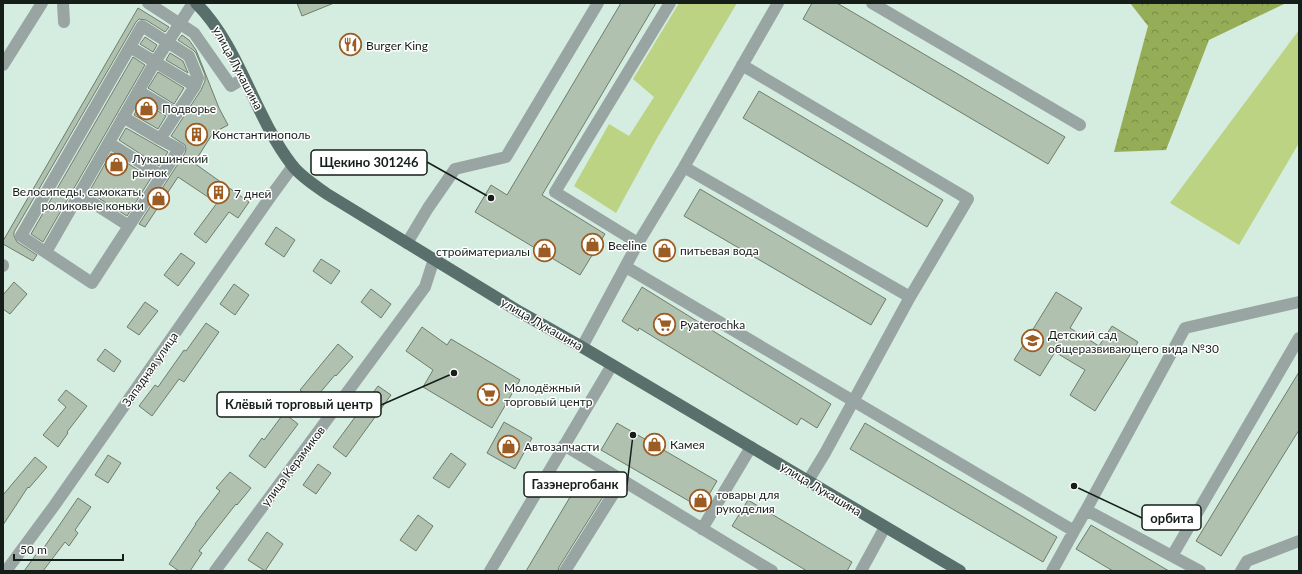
<svg xmlns="http://www.w3.org/2000/svg" width="1302" height="574" font-family="Lato,sans-serif">
	<style>
		.forest { fill: url(#forest-crowns) }
		.green { fill: #bbd382 }
		.building { fill: #b1c1af; stroke: #6e7d6c }
		.lines { fill: none; stroke-linecap: round; stroke-linejoin: round }
		.minor { stroke: #99a5a3; stroke-width: 12 }
		.major { stroke: #596f6c; stroke-width: 12 }
		.labels { text-anchor: middle; dominant-baseline: central; stroke-width: 3; stroke-linejoin: round; paint-order: stroke }
		.poi-label { font-size: 12px; fill: #151e19; stroke: #fff; text-anchor: start }
		.street-label { font-size: 12px; fill: #151e19; stroke: #fff }
		.leader { fill: none; stroke: #151e19; stroke-width: 1.5 }
		.callout-dot { fill: #151e19; stroke: #fff; stroke-width: 1.5 }
		.callout { fill: #fff; stroke: #151e19; stroke-width: 1.5 }
		.callout-label { font-size: 13px; text-anchor: middle; font-weight: bold; fill: #151e19 }
	</style>
	<defs>
		<pattern id="forest-crowns" width="20" height="18" patternUnits="userSpaceOnUse"><rect width="20" height="18" fill="#96ad57"/><path d="M2 6a3 3 0 1 1 6 0M12 15a3 3 0 1 1 6 0" fill="none" stroke="#798c47"/></pattern>
	</defs>
	<rect width="100%" height="100%" fill="#d5ede1"/>
	<!-- forest -->
	<path class="forest" d="M1130,3h156l-77,37 -43,110 -52,2 34,-126z"/>
	<!-- green -->
	<path class="green" d="M679,3h58l-81,137 -40,73 -42,-27 35,-62 20,12 25,-39 -21,-18z
		M1299,30v113l-60,102 -69,-42z"/>
	<!-- building -->
	<path class="building" d="M297,3h37l-32,13z
		M621,3h35l-114,192 63,39 -25,41 -105,-63 16,-27 16,10z
		M812,3h25l228,134 -17,27 -245,-145z
		M138,8l31,19 -4,5 -19,-12 -7,-1 -3,3 -122,210v4l3,6 20,13 -4,6 -30,-17v-3z
		M182,35l7,5 7,10 23,58 9,17 -15,8 -19,30 55,39 -11,16 -9,-6 -23,31 -12,-9 23,-31 -39,-26 -33,50 -6,-3 46,-71 1,-4 -1,-4 -14,-9 30,-46 4,-9v-6l-9,-22 -3,-3 -15,-10z
		M145,37l12,8 -4,7 -13,-8z
		M170,53l13,8 5,12 -22,-13z
		M133,57l12,8 -102,177 -12,-8z
		M158,72l26,16 -10,16 -26,-16z
		M759,91l184,109 -16,27 -184,-109z
		M141,101l25,15 -8,13 -24,-14z
		M126,128l42,24 -9,14 -40,-26z
		M111,153l40,25 -24,38 -38,-24z
		M700,189l186,110 -15,26 -187,-109z
		M276,227l19,13 -11,17 -19,-13z
		M181,253l14,10 -17,23 -14,-11z
		M321,259l19,12 -9,13 -18,-13z
		M14,282l13,12 -17,20 -7,-5v-14z
		M234,284l15,11 -14,20 -15,-11z
		M642,287l189,117 -14,24 -16,-10 -4,7 -158,-97 -1,3 -16,-10z
		M371,289l20,15 -10,14 -20,-16z
		M1056,292l26,16 -12,20 29,18 13,-20 26,16 -43,69 -25,-16 15,-25 -30,-18 -15,24 -26,-16z
		M145,302l13,9 -19,24 -12,-8z
		M206,323l13,9 -35,50 -5,-3 -27,37 -13,-10 16,-21 3,2 26,-37 2,1z
		M422,327l25,18 4,-6 69,41 -28,48 -69,-41 10,-17 -27,-19z
		M338,344l15,13 -17,19 -1,-1 -22,26 -13,-11z
		M105,349l16,12 -7,11 -17,-12z
		M1299,372v58l-78,126 -25,-15z
		M378,386l13,9 -45,62 -13,-10z
		M66,390l21,16 -20,26 1,1 -10,14 -15,-12 23,-28 -8,-7z
		M284,413l14,11 -33,44 -16,-12 13,-18 2,2z
		M504,422l28,16 -17,31 -28,-16z
		M617,423l100,58 -16,27 -100,-58z
		M865,423l192,114 -14,25 -193,-113z
		M451,453l15,11 -17,24 -16,-10z
		M108,455l13,8 -13,20 -13,-8z
		M35,457l12,10 -18,21 -1,-1 -25,38v-30z
		M318,464l13,9 -15,21 -13,-9z
		M230,472l21,16 -14,17 -1,-1 -37,47 3,2 -12,18h-11l-10,-7 27,-40h-1l25,-33 -4,-3z
		M585,472l24,15 -50,80 -1,4h-32z
		M78,498l13,9 -16,23 3,3 -9,13 -4,-4 -22,29h-19l17,-23 2,1z
		M748,500l104,62 -5,9h-40l-75,-45z
		M418,515l15,11 -17,25 -16,-11z
		M1091,525l78,46h-56l-37,-22z
		M267,532l16,12 -18,27 -17,-11z"/>
	<g class="lines">
		<!-- minor -->
		<path class="minor" d="M63,3l1,19
			M148,3l46,30 37,53 13,-8
			M193,3l-38,59 40,24 -35,53 19,10 -87,134 -71,-47 121,-210 47,30 9,22 -3,8
			M872,3l208,122
			M3,65l39,-62
			M742,65l226,134 -58,98 -85,156 -17,28
			M138,91l39,23
			M123,117l37,22
			M109,143l53,33
			M684,167l226,130
			M79,194l50,32
			M407,243l21,-35 27,-39 51,-12 92,-154
			M638,243l-83,-51 115,-189
			M46,252l109,-190 -25,-15
			M3,265v1
			M626,267l448,264 -22,40
			M582,347l56,-104 46,-76 94,-164
			M564,445l58,35
			M1086,510l99,-182 114,-26
			M702,529l49,-82
			M1074,531l12,-21 114,61
			M1172,556l127,-218
			M6,571l48,-65 217,-310 22,-30
			M215,571l210,-284 9,-28
			M490,571l122,-206
			M565,571l57,-91 150,91
			M861,571l24,-44
			M1241,571l6,-10 52,-20"/>
		<!-- major -->
		<path class="major" d="M196,3c44,44 58,113 96,162 9,12 24,21 35,29l193,118 62,35 378,224"/>
	</g>
	<!-- icons -->
	<defs>
		<symbol id="restaurant-ring" viewBox="-11 -11 22 22"><circle r="9.5" fill="#fff" stroke="#9c5d24" stroke-width="1.5"/><path d="M-5-6h1v4h1v-4h1v4h1v-4h1v5L-1.5 .5V6h-2V.5L-5-1ZM5-6V6H3V1.5H1.5Q1.5-4 5-6Z" fill="#9c5d24"/></symbol>
		<symbol id="shop-ring" viewBox="-11 -11 22 22"><circle r="9.5" fill="#fff" stroke="#9c5d24" stroke-width="1.5"/><path d="M-5-2.5h2.3a2.7 3.5 0 0 1 5.4 0H5L5.5 6h-11ZM-1.5-2.5h3a1.5 2.3 0 0 0-3 0Z" fill="#9c5d24"/></symbol>
		<symbol id="building-ring" viewBox="-11 -11 22 22"><circle r="9.5" fill="#fff" stroke="#9c5d24" stroke-width="1.5"/><path d="M-4-6H4V6H1V3H-1V6H-4ZM-2.5-4.3h1.7v1.8h-1.7ZM.8-4.3h1.7v1.8H.8ZM-2.5-1h1.7V.8h-1.7ZM.8-1h1.7V.8H.8Z" fill="#9c5d24"/></symbol>
		<symbol id="supermarket-ring" viewBox="-11 -11 22 22"><circle r="9.5" fill="#fff" stroke="#9c5d24" stroke-width="1.5"/><path d="M-6-5.5h2.5l.6 2H6L4.5 2H-2.5L-4.4-4H-6ZM-1.5 3.2a1.3 1.3 0 1 0 .1 0ZM3 3.2a1.3 1.3 0 1 0 .1 0Z" fill="#9c5d24"/></symbol>
		<symbol id="school-ring" viewBox="-11 -11 22 22"><circle r="9.5" fill="#fff" stroke="#9c5d24" stroke-width="1.5"/><path d="M0-5L7-2L0 1L-7-2ZM-4 1L0 2.5L4 1V4Q0 6-4 4Z" fill="#9c5d24"/></symbol>
	</defs>
	<g fill-rule="evenodd">
		<use href="#restaurant-ring" x="338" y="32" width="25" height="25"/>
		<use href="#shop-ring" x="134" y="96" width="25" height="25"/>
		<use href="#building-ring" x="184" y="122" width="25" height="25"/>
		<use href="#shop-ring" x="104" y="152" width="25" height="25"/>
		<use href="#building-ring" x="206" y="180" width="25" height="25"/>
		<use href="#shop-ring" x="146" y="186" width="25" height="25"/>
		<use href="#shop-ring" x="580" y="232" width="25" height="25"/>
		<use href="#shop-ring" x="652" y="238" width="25" height="25"/>
		<use href="#shop-ring" x="532" y="238" width="25" height="25"/>
		<use href="#supermarket-ring" x="652" y="312" width="25" height="25"/>
		<use href="#school-ring" x="1020" y="328" width="25" height="25"/>
		<use href="#supermarket-ring" x="476" y="382" width="25" height="25"/>
		<use href="#shop-ring" x="642" y="432" width="25" height="25"/>
		<use href="#shop-ring" x="496" y="434" width="25" height="25"/>
		<use href="#shop-ring" x="688" y="488" width="25" height="25"/>
	</g>
	<g class="labels">
		<!-- poi labels -->
		<g class="poi-label">
			<text x="366" y="45">Burger King</text>
			<text x="162" y="108">Подворье</text>
			<text x="212" y="134">Константинополь</text>
			<text x="132" y="158">Лукашинский<tspan x="132" dy="14">рынок</tspan></text>
			<text x="144" y="191" text-anchor="end">Велосипеды, самокаты,<tspan x="144" dy="14">роликовые коньки</tspan></text>
			<text x="234" y="193">7 дней</text>
			<text x="608" y="245">Beeline</text>
			<text x="680" y="250">питьевая вода</text>
			<text x="530" y="251" text-anchor="end">стройматериалы</text>
			<text x="680" y="324">Pyaterochka</text>
			<text x="1048" y="334">Детский сад<tspan x="1048" dy="14">общеразвивающего вида №30</tspan></text>
			<text x="504" y="387">Молодёжный<tspan x="504" dy="14">торговый центр</tspan></text>
			<text x="670" y="444">Камея</text>
			<text x="524" y="446">Автозапчасти</text>
			<text x="716" y="494">товары для<tspan x="716" dy="14">рукоделия</tspan></text>
		</g>
		<!-- street labels -->
		<g class="street-label">
			<text transform="translate(238 68) rotate(62)">улица Лукашина</text>
			<text transform="translate(542 324) rotate(30)">улица Лукашина</text>
			<text transform="translate(150 369) rotate(-55)">Западная улица</text>
			<text transform="translate(293 466) rotate(-53)">улица Керамиков</text>
			<text transform="translate(821 489) rotate(31)">улица Лукашина</text>
		</g>
	</g>
	<!-- callouts -->
	<path class="leader" d="M491 198L427 162M454 373L381 405M633 435L627 485M1074 486L1142 518"/>
	<g class="callout-dot">
		<circle cx="491" cy="198" r="4"/>
		<circle cx="454" cy="373" r="4"/>
		<circle cx="633" cy="435" r="4"/>
		<circle cx="1074" cy="486" r="4"/>
	</g>
	<g class="callout">
		<rect x="311" y="150" width="116" height="25" rx="4"/>
		<rect x="217" y="392" width="164" height="25" rx="4"/>
		<rect x="524" y="472" width="103" height="25" rx="4"/>
		<rect x="1142" y="505" width="59" height="25" rx="4"/>
	</g>
	<g class="callout-label">
		<text x="369" y="167">Щекино 301246</text>
		<text x="299" y="409">Клёвый торговый центр</text>
		<text x="575" y="489">Газэнергобанк</text>
		<text x="1172" y="523">орбита</text>
	</g>
	<!-- border -->
	<rect width="1302" height="574" fill="none" stroke="#151e19" stroke-width="8"/>
	<!-- scale -->
	<path d="M14 554v6h109v-6" fill="none" stroke="#151e19" stroke-width="2"/>
	<text x="20" y="554" font-size="12" fill="#151e19" stroke="#ffffff" stroke-width="3" paint-order="stroke">50 m</text>
</svg>
